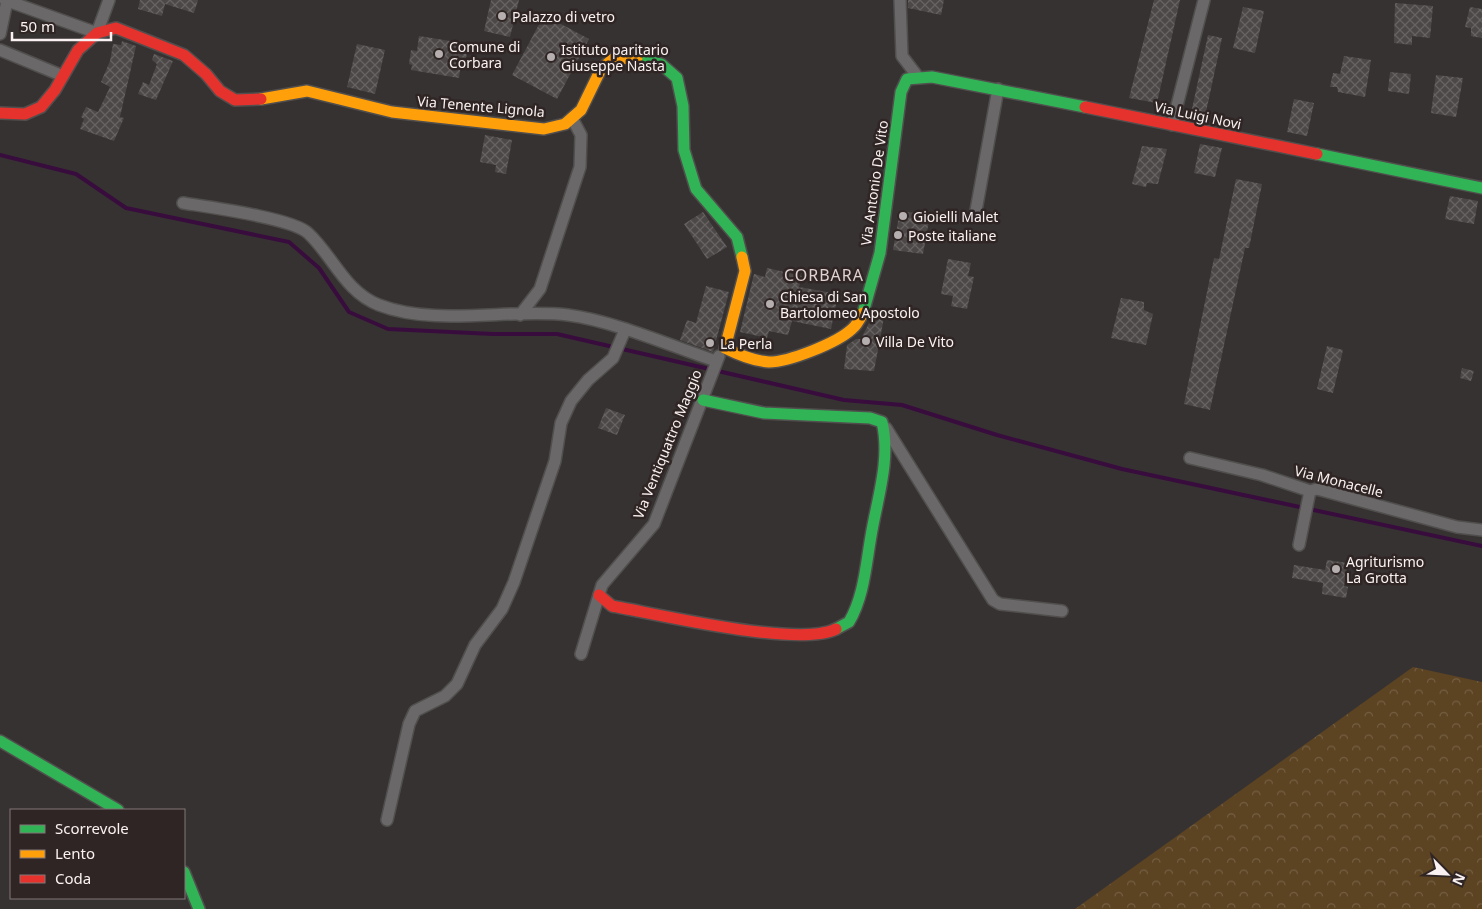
<svg xmlns="http://www.w3.org/2000/svg" width="1482" height="909" font-family="'Noto Sans',sans-serif">
	<style>
		.forest { fill: url(#forest-crowns) }
		.lines { fill: none; stroke-linecap: round; stroke-linejoin: round }
		.stream { stroke: #380d3d; stroke-width: 4 }
		.building { fill: url(#building-cross-hatch) }
		.street-casing { stroke: #514e4e; stroke-width: 14 }
		.fast-casing { stroke: #514e4e; stroke-width: 14 }
		.slow-casing { stroke: #514e4e; stroke-width: 14 }
		.jam-casing { stroke: #514e4e; stroke-width: 14 }
		.street { stroke: #6a6868; stroke-width: 11 }
		.fast { stroke: #30b455; stroke-width: 11 }
		.slow { stroke: #ff9f0a; stroke-width: 11 }
		.jam { stroke: #e5322d; stroke-width: 11 }
		.poi-dot { fill: #b6afaf; stroke: #302525; stroke-width: 2 }
		.labels { text-anchor: middle; dominant-baseline: central; stroke-width: 5; stroke-linejoin: round; paint-order: stroke }
		.poi-label { font-size: 14px; fill: #faf2f2; stroke: #302525; text-anchor: start }
		.street-label { font-size: 14px; fill: #faf2f2; stroke: #302525 }
		.quarter-label { font-size: 16px; letter-spacing: 1px; fill: #e1d2d2; stroke: #302525 }
	</style>
	<defs>
		<pattern id="forest-crowns" width="20" height="18" patternUnits="userSpaceOnUse" patternTransform="scale(1.25)"><rect width="20" height="18" fill="#5c4322"/><path d="M2 6a3 3 0 1 1 6 0M12 15a3 3 0 1 1 6 0" fill="none" stroke="#745f43"/></pattern>
		<pattern id="building-cross-hatch" width="8" height="8" patternUnits="userSpaceOnUse" patternTransform="scale(1.25)"><rect width="8" height="8" fill="#4c4847"/><path d="M0 0l8 8M0 8l8-8" fill="none" stroke="#676362"/></pattern>
	</defs>
	<rect width="100%" height="100%" fill="#373232"/>
	<!-- forest -->
	<path class="forest" d="M1413,667l69,15v227h-407z"/>
	<g class="lines">
		<!-- stream -->
		<path class="stream" d="M0,155l76,19 50,34 163,34 30,26 30,44 39,17 105,5h64l287,66 58,5 95,30 125,34 360,77"/>
	</g>
	<!-- building -->
	<path class="building" d="M140,0h58l-4,13 -29,-9 -3,12 -24,-7z
		M491,0h28l-9,37 -26,-6z
		M908,0h36l-3,15 -33,-7z
		M1154,0h26l-23,103 -28,-5z
		M1395,3l38,3 -3,32 -18,-2v9l-18,-2z
		M1243,7l21,4 -9,42 -22,-5z
		M1470,7l12,2v29l-11,-2v-8l-6,-1z
		M544,15l45,24 -32,60 -45,-24z
		M1208,35l14,3 -18,83 -14,-3z
		M419,36l50,8 -3,14h-4l-3,20 -48,-8 1,-5 -3,-1 2,-14 6,1z
		M122,41l14,5 -16,71 4,1 -10,23 -34,-12 4,-10 -3,-2 5,-10 12,5 12,-25 -9,-5 9,-21 3,-17 8,1z
		M357,44l28,6 -10,44 -28,-7z
		M154,54l19,7 -17,39 -18,-6 5,-12 6,3 8,-21 -5,-4z
		M1344,56l27,4 -6,37 -27,-5 -1,-5h-7l3,-14 7,1z
		M1390,72l21,2 -2,20 -21,-3z
		M1436,75l27,3 -7,39 -25,-4z
		M1294,99l20,4 -7,33 -20,-4z
		M485,135l27,5 -6,34 -11,-2 1,-7 -16,-3z
		M1200,144l22,4 -7,29 -21,-4z
		M1142,146l25,3 -9,35 -11,-1 -1,4 -14,-3z
		M1236,179l26,5 -13,64h-4l-35,162 -26,-6 30,-146 5,1z
		M1450,196l28,5 -4,23 -29,-5z
		M900,211l30,4 -7,39 -30,-4z
		M703,212l24,35 -20,12 -23,-35z
		M948,259l23,4 -3,13 6,1 -7,32 -16,-3 2,-10 -12,-2z
		M767,268l35,8 -3,11 39,7 -7,35 -39,-8 -4,14 -19,-4 -2,7 -27,-6 14,-58 11,3z
		M706,286l23,6 -16,60 -33,-12 7,-20 9,3z
		M1121,298l23,4v8l9,4 -7,31 -35,-7z
		M875,311l10,1 -11,59 -30,-2 3,-24 9,-6h5z
		M1327,346l16,4 -10,43 -16,-4z
		M1462,368l12,3 -3,10 -11,-3z
		M606,408l19,7 -8,20 -19,-7z
		M1327,560l21,3 -4,23 4,1 -2,11 -24,-4 1,-11 -31,-5 2,-13 31,5z"/>
	<g class="lines">
		<defs>
			<path id="street" d="M5,0l92,33 12,-33
				M900,0l2,56 16,21
				M0,34l7,-33
				M0,50l63,26
				M1172,125l32,-125
				M183,203c25,4 109,15 125,30 25,23 37,59 71,72 57,22 130,3 189,10 46,6 103,31 148,46
				M975,216l23,-127
				M520,315l20,-26 40,-122 1,-32 -9,-17
				M886,428l107,172 7,4 62,7
				M1190,458l72,17 48,16 7,-2 140,38 25,3
				M1299,545l11,-54
				M581,654l21,-69 52,-61 65,-168
				M387,820l22,-96 6,-13 30,-15 12,-12 18,-39 27,-36 12,-27 41,-121 6,-38 10,-22 17,-21 25,-22 12,-28"/>
			<path id="fast" d="M637,58l24,6 16,14 6,28 1,44 12,39 41,48 5,20
				M1317,154l165,34
				M863,313l17,-60 21,-161 6,-13 25,-2 153,30
				M703,400l61,13 106,5 12,4c9,38 -5,77 -11,114 -5,28 -7,61 -22,86l-13,7
				M0,741l118,69
				M184,872l15,37"/>
			<path id="slow" d="M261,99l46,-8 85,21 152,17 21,-5 16,-14 20,-41 12,-10 24,-1
				M742,257l3,14 -20,77c14,7 28,13 44,14 20,0 68,-19 83,-33 5,-4 8,-10 11,-16"/>
			<path id="jam" d="M1085,107l232,47
				M0,113l25,1 16,-7 14,-17 23,-40 19,-17 19,-5 68,27 22,19 14,17 15,9 26,-1
				M599,595l13,11c45,8 187,42 224,23"/>
		</defs>
		<!-- street casing -->
		<use href="#street" class="street-casing"/>
		<!-- fast casing -->
		<use href="#fast" class="fast-casing"/>
		<!-- slow casing -->
		<use href="#slow" class="slow-casing"/>
		<!-- jam casing -->
		<use href="#jam" class="jam-casing"/>
		<!-- street -->
		<use href="#street" class="street"/>
		<!-- fast -->
		<use href="#fast" class="fast"/>
		<!-- slow -->
		<use href="#slow" class="slow"/>
		<!-- jam -->
		<use href="#jam" class="jam"/>
	</g>
	<!-- markers -->
	<g class="poi-dot">
		<circle cx="502" cy="16" r="5"/>
		<circle cx="439" cy="54" r="5"/>
		<circle cx="551" cy="57" r="5"/>
		<circle cx="903" cy="216" r="5"/>
		<circle cx="898" cy="235" r="5"/>
		<circle cx="770" cy="304" r="5"/>
		<circle cx="866" cy="341" r="5"/>
		<circle cx="710" cy="343" r="5"/>
		<circle cx="1336" cy="569" r="5"/>
	</g>
	<g class="labels">
		<!-- poi labels -->
		<g class="poi-label">
			<text x="512" y="16">Palazzo di vetro</text>
			<text x="449" y="46">Comune di<tspan x="449" dy="16">Corbara</tspan></text>
			<text x="561" y="49">Istituto paritario<tspan x="561" dy="16">Giuseppe Nasta</tspan></text>
			<text x="913" y="216">Gioielli Malet</text>
			<text x="908" y="235">Poste italiane</text>
			<text x="780" y="296">Chiesa di San<tspan x="780" dy="16">Bartolomeo Apostolo</tspan></text>
			<text x="876" y="341">Villa De Vito</text>
			<text x="720" y="343">La Perla</text>
			<text x="1346" y="561">Agriturismo<tspan x="1346" dy="16">La Grotta</tspan></text>
		</g>
		<!-- street labels -->
		<g class="street-label">
			<text transform="translate(481 106) rotate(5)">Via Tenente Lignola</text>
			<text transform="translate(1198 115) rotate(12)">Via Luigi Novi</text>
			<text transform="translate(874 183) rotate(-82)">Via Antonio De Vito</text>
			<text transform="translate(667 444) rotate(-68)">Via Ventiquattro Maggio</text>
			<text transform="translate(1339 481) rotate(14)">Via Monacelle</text>
		</g>
		<!-- quarter labels -->
		<g class="quarter-label">
			<text x="824" y="275">CORBARA</text>
		</g>
	</g>
	<!-- legend -->
	<rect x="10" y="809" width="175" height="90" fill="#302525" stroke="#817777"/>
	<rect x="20" y="825" width="25" height="8" fill="#30b455" stroke="#817777"/>
	<text x="55" y="834" font-size="15" fill="#faf2f2">Scorrevole</text>
	<rect x="20" y="850" width="25" height="8" fill="#ff9f0a" stroke="#817777"/>
	<text x="55" y="859" font-size="15" fill="#faf2f2">Lento</text>
	<rect x="20" y="875" width="25" height="8" fill="#e5322d" stroke="#817777"/>
	<text x="55" y="884" font-size="15" fill="#faf2f2">Coda</text>
	<!-- north arrow -->
	<g transform="translate(1447 874) rotate(114)" stroke="#302525" stroke-width="4" paint-order="stroke">
	<path d="M0-4L9 19L0 12L-9 19Z" fill="#faf2f2"/>
	<text y="-8" font-size="14" font-weight="bold" text-anchor="middle" fill="#faf2f2">N</text>
	</g>
	<!-- scale -->
	<path d="M12 32v8h99v-8" fill="none" stroke="#faf2f2" stroke-width="2.5"/>
	<text x="20" y="32" font-size="15" fill="#faf2f2" stroke="#302525" stroke-width="4" paint-order="stroke">50 m</text>
</svg>
